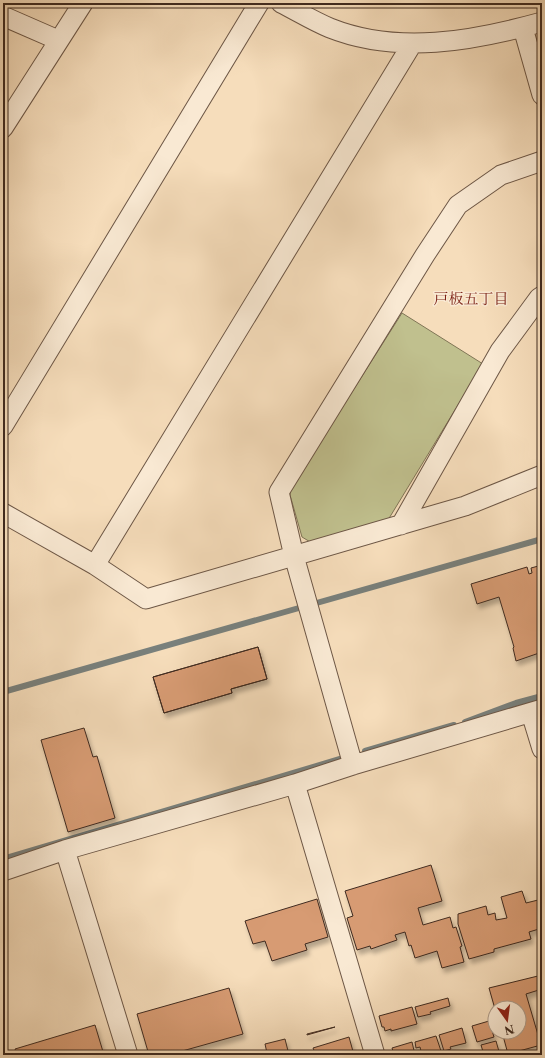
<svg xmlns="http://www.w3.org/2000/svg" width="545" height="1058" font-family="'Libre Caslon Text','Noto Serif JP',serif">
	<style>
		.green { fill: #c0c08e; stroke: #807556 }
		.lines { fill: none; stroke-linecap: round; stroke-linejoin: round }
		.stream { stroke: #79807c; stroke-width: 6 }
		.building { fill: #d79b73; stroke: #3f2a1f; filter: url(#shadow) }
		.minor-casing { stroke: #6d5746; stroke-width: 21 }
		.minor { stroke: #f9e9d3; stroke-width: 19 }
		.labels { text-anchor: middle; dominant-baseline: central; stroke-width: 3; stroke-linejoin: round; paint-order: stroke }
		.neighbourhood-label { font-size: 15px; fill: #7a1f14; stroke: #f9e9d3 }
	</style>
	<defs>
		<filter id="shadow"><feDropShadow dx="2.5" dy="4.5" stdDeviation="2" flood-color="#0004"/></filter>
	</defs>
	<rect width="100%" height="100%" fill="#f6ddbb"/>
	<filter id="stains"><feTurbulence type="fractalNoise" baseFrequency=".005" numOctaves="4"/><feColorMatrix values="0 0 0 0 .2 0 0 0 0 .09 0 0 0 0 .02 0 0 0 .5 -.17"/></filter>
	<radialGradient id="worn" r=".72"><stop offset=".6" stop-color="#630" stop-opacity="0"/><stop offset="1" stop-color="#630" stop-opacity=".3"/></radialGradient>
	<!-- green -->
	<path class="green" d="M402,313l81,51 -95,156 -76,23 -10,-6 -12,-42 1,-7z"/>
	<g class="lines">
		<!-- stream -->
		<path class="stream" d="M3,692l539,-153
			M465,722l51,-19 26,-7
			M365,751l89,-26
			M3,859l337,-100"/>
	</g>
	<!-- building -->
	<path class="building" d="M542,565v87l-26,9 -3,-13 1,-1 -15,-50 -22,7 -6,-20 56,-17 2,7 3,-1 -1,-5z
		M258,647l9,32 -36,10 1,4 -68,20 -11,-36z
		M258,647l9,32 -36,10 1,4 -68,20 -11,-36z
		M84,728l9,29 4,-1 18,62 -47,14 -27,-92z
		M431,865l11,36 -24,7 5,17 27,-8 3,11 3,-1 6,19 -2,1 4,15 -22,6 -5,-17 -22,7 -4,-13 -2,1 -4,-14 -10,3 2,5 -26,9 -1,-3 -13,4 -10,-32 6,-2 -8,-25z
		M522,891l4,12 16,-4v37h-1l-2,-7 -10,3 2,7 -37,10v3l-25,7 -11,-35v-10l28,-8 2,9 7,-2 1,7 11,-2 -6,-21z
		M317,899l11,38 -23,7 2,6 -35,11 -7,-20 -12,3 -8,-23z
		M542,975v14l-16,5 15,51 -33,9 -6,-22h17v-24h-24v1l-6,-21z
		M229,988l14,46 -75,21h-19l-12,-41z
		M448,998l2,8 -20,6 1,2 -13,3 -3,-10z
		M412,1007l5,17 -26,7v-2l-6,2 -1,-4h-2l-3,-11z
		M489,1021l5,16 -17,5 -5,-16z
		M95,1025l9,30h-87l-2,-6z
		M335,1027l-28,8v-1z
		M462,1028l4,15 -16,4 1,2 -7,2 -5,-16z
		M436,1036l6,18 -20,1 -2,-8 -4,1 -1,-6z
		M349,1037l5,18h-38l-3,-7z
		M285,1039l4,16h-28l6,-2 -2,-9z
		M496,1041l4,14h-16l-3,-10z
		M412,1042l3,13h-26v-3l4,-1 -1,-3z"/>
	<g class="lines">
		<defs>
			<path id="minor" d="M281,3c16,8 32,18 49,25 68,27 143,13 212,-6
				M3,16l55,24
				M523,28l19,67
				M3,128l80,-125
				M3,426l256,-423
				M3,513l92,52 51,34 319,-93 77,-31
				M401,525l99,-174 39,-53 3,-2
				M95,565l317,-521
				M531,713l11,36
				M353,765l-59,-209 -15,-64 146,-237 33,-50 43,-30 41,-14
				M295,784l80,271
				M65,850l63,205
				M3,871l62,-21 230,-66 58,-19 189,-56"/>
		</defs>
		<!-- minor casing -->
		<use href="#minor" class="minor-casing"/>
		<!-- minor -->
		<use href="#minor" class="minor"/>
	</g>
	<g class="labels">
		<!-- neighbourhood labels -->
		<g class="neighbourhood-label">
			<text x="471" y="298">戸板五丁目</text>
		</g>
	</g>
	<!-- margin -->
	<rect width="545" height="1058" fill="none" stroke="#f6ddbb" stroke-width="16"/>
	<rect x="4" y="4" width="537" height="1050" fill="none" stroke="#3f2a1f" stroke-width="2"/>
	<rect x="8" y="8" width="529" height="1042" fill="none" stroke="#3f2a1f"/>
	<!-- north arrow -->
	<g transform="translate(507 1020) rotate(166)"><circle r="19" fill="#f9e9d3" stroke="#af9d8b"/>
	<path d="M0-3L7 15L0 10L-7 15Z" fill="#8f2418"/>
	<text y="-6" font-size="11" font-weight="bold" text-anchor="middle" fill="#3f2a1f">N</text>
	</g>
	<rect width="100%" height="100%" filter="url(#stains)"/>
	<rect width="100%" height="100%" fill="url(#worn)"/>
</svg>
